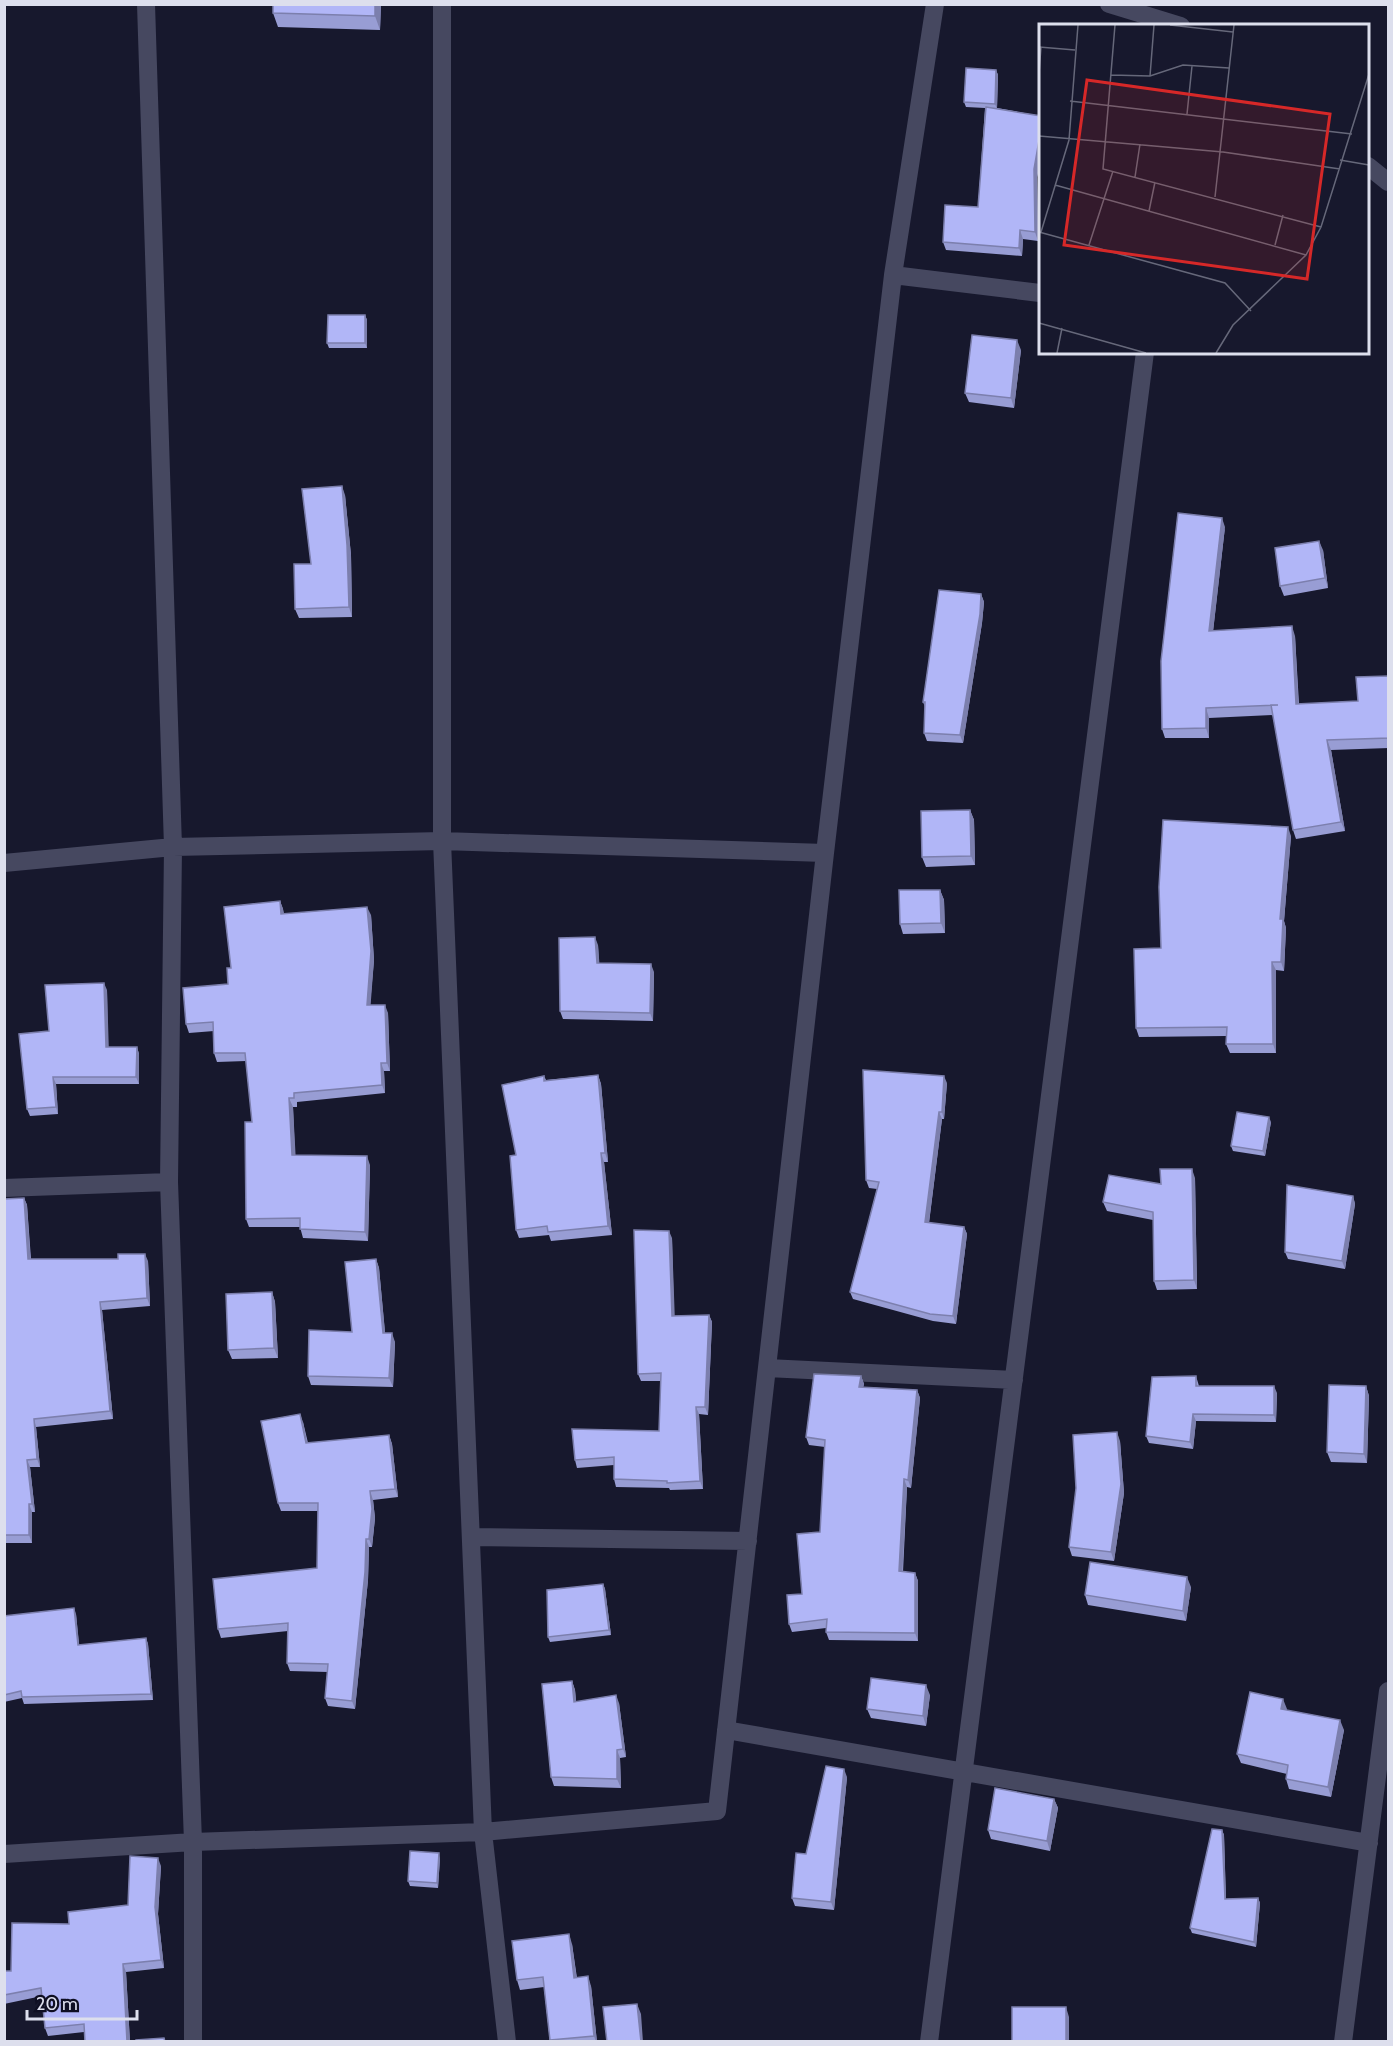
<svg xmlns="http://www.w3.org/2000/svg" width="1393" height="2046" font-family="Cabin,sans-serif">
	<style>
		.lines { fill: none; stroke-linecap: round; stroke-linejoin: round }
		.street { stroke: #464860; stroke-width: 18 }
		.wall { fill: #989dd4 }
		.shaded-wall { fill: #7c7fad }
		.building { fill: #b1b6f7; stroke: #7c7fad; stroke-width: 1.5 }
		.inset-road { fill: none; stroke: #66687a; stroke-width: 1.5 }
		.view { fill: #d62828; fill-opacity: 0.15; stroke: #d62828; stroke-width: 3 }
		.inset-edge { fill: none; stroke: #dddfed; stroke-width: 3 }
	</style>
	<rect width="100%" height="100%" fill="#17182d"/>
	<g class="lines">
		<!-- street -->
		<path class="street" d="M146,4l27,843 -4,335 24,660v200
			M442,4v837l41,991 24,210
			M1109,4l72,22
			M1368,166l20,16
			M893,275l147,18
			M4,863l169,-16 269,-6 383,12
			M4,1188l165,-6
			M767,1368l247,12
			M471,1537l277,4
			M726,1730l643,113
			M4,1854l189,-12 290,-10 234,-21 108,-958 68,-578 42,-271
			M929,2042l216,-1690
			M1343,2042l45,-351"/>
	</g>
	<!-- wall -->
	<path class="wall" d="M381,4l-1,26 -102,-3 -5,-14z
		M996,70l2,5 -1,33 44,8v41l-4,20 1,64 -15,-2 -1,17 -76,-6 -3,-8 35,-35 7,-99 -19,-1 -2,-5z
		M365,315l2,5v28h-38l-2,-5z
		M1021,350l-7,58 -45,-6 -4,-9z
		M345,495l6,60 1,62 -53,1 -4,-9 16,-45z
		M1225,527l-12,104 82,5 4,68 59,-3 31,-25v72l-58,2 14,81 -49,8 -3,-9 -20,-115 -64,3v20h-44l-3,-9z
		M1323,550l5,38 -44,8 -4,-10z
		M981,594l3,8 -2,21 -19,120 -36,-2 -3,-8 1,-26 -2,-5z
		M970,810l4,10 1,45 -49,2 -4,-10z
		M1291,836l-7,85 2,7 -2,43 -8,-1v83h-46l-4,-9v-8l-87,1 -3,-9 25,-80z
		M940,890l4,10 1,33 -42,1 -3,-10z
		M280,901l3,8 1,5 87,1 3,45 -4,45 18,8 2,58h-6l1,22 -88,9v5h-4l2,48 75,10 -2,76 -65,-3 -3,-11h-51l-3,-8 6,-97 -6,-61 -29,1 -3,-9v-22l-25,2 -3,-9 42,-40 3,-16z
		M598,945l1,18 55,9 -1,49 -90,-2 -3,-8z
		M107,990l1,57h29l2,7v30h-83l2,30 -28,2 -3,-7z
		M598,1075l3,9 7,78h-4l8,73 -61,6 -2,-6 -30,3 -3,-8v-75l28,-79 2,4z
		M947,1083l-3,36h-2l-13,104 35,4 3,7 -11,90 -23,-3 -80,-22 -3,-7 27,-103 -8,-1 -3,-8z
		M1271,1122l-6,34 -32,-5 -2,-5z
		M1195,1178l2,111 -40,1 -3,-9 -1,-61 -46,-9 -4,-9 58,-18z
		M1353,1196l2,8 -10,65 -57,-10 -3,-7z
		M24,1198l3,7 4,54 117,2 2,45 -48,4 11,109 -77,8 4,40h-10l5,45h-3v31h-28v-344z
		M672,1238l2,78 35,-1 3,7 -4,93 -9,-1 4,75 -33,1 -1,-2 -53,-1 -2,-8v-14l-37,3 -2,-8 84,-29 2,-50h-20l-3,-7z
		M376,1259l3,9 6,65 10,9 -2,45 -82,-2 -3,-9 44,-44z
		M272,1292l3,10 3,56 -46,1 -4,-9z
		M861,1376l3,8 -1,3 54,3 3,8 -9,90 -4,-1 -4,85 12,1 3,8v60l-89,-1 -3,-8v-4l-34,4 -3,-8 13,-30 18,-62 5,-85 -16,-2 -3,-8z
		M1196,1376l3,10 78,7 -1,29 -80,-1 -3,28 -44,-6 -3,-7z
		M1366,1386l3,10 -2,67 -36,-1 -4,-10z
		M303,1422l5,21 81,-8 3,9 6,53 -25,3 2,18 -3,29h-3l-1,33 -13,129 -27,-3 -3,-8 3,-26 -38,-1 -3,-8 1,-32 -67,7 -3,-9 99,-61 1,-57h-37l-3,-8z
		M1120,1441l4,52 -10,68 -42,-5 -3,-9z
		M603,1584l2,5 6,46 -61,7 -2,-5z
		M1191,1587l-5,34 -98,-16 -3,-10z
		M76,1614l3,31 67,-7 2,6 5,56 -129,4 -2,-6 -18,4v-86z
		M572,1681l3,9 1,11 43,2 7,54 -6,1 1,30 -67,-2 -3,-9z
		M930,1695l-4,31 -55,-8 -4,-9z
		M1287,1709l-1,1 58,20 -13,67 -42,-8 -3,-10 1,-5 -46,-11 -4,-9z
		M847,1777l-13,133 -39,-4 -3,-8 14,-44z
		M1054,1799l4,9 -8,43 -59,-12 -3,-9z
		M1222,1830l2,5 2,64 32,-1 2,5 -4,44 -64,-14 -2,-5z
		M440,1858l-2,30 -28,-2 -2,-5z
		M161,1866l-3,48 6,54 -38,4 4,70h-45l-1,-10 -36,4 -3,-8 -3,-32 -38,8v-33h7l58,-47 59,-19z
		M572,1944l5,34 14,8 6,56h-47l-6,-55 -24,3 -3,-10z"/>
	<!-- shaded-wall -->
	<path class="shaded-wall" d="M375,4h6l-1,26 -5,-14z
		M996,70l2,5 -1,34 -2,-5z
		M1041,129v28l-4,20 1,64 -3,-9 -1,-63z
		M1020,230l3,9 -1,17 -3,-8z
		M365,315l2,5v28l-2,-5z
		M1017,340l4,10 -7,58 -3,-10z
		M342,486l3,9 6,60 1,62 -3,-10z
		M1222,518l3,9 -13,114 -3,-10z
		M1319,541l4,9 5,38 -3,-10z
		M981,594l3,8 -2,21 -19,120 -3,-8z
		M1292,626l3,10 4,77 -3,-9z
		M1206,708l3,10v20l-3,-10z
		M1327,740l4,10 14,81 -4,-9z
		M970,810l4,10 1,45 -4,-9z
		M1288,827l3,9 -7,85 2,7 -2,43 -3,-9 -1,-43z
		M940,890l4,10 1,33 -4,-10z
		M280,901l3,8 1,14 -3,-9z
		M367,907l4,8 3,45 -4,53 -3,-8z
		M595,937l3,8 2,26 -3,-8z
		M1272,962l4,8v83l-3,-9z
		M651,964l3,8 -1,49 -3,-8z
		M104,983l3,7 2,64 -3,-7z
		M385,1005l3,8 2,58 -3,-8z
		M137,1047l2,7v30l-3,-7z
		M381,1063l3,8 1,22 -3,-8z
		M598,1075l3,9 7,78 -3,-9z
		M944,1076l3,7 -3,36 -2,-7z
		M53,1077l3,7 2,30 -2,-7z
		M289,1098l4,9 3,56 -4,-8z
		M939,1112l3,7 -14,111 -3,-8z
		M1269,1117l2,5 -6,34 -2,-5z
		M601,1153l3,9 8,73 -4,-9z
		M367,1156l3,9 -2,76 -3,-9z
		M1192,1169l3,9 2,111 -3,-9z
		M1353,1196l2,8 -10,65 -3,-8z
		M24,1198l3,7 4,62 -3,-8z
		M964,1227l3,7 -11,90 -3,-8z
		M669,1231l3,7 3,85 -3,-7z
		M145,1254l3,7 2,45 -3,-8z
		M376,1259l3,9 7,74 -3,-9z
		M272,1292l3,10 3,56 -4,-10z
		M100,1302l2,8 11,109 -3,-8z
		M709,1315l3,7 -4,93 -3,-8z
		M392,1333l3,9 -2,45 -4,-9z
		M861,1376l3,8 -2,11 -3,-8z
		M1274,1386l3,7 -1,29 -2,-7z
		M1366,1386l3,10 -2,67 -3,-9z
		M917,1390l3,8 -9,90 -3,-8z
		M696,1407l3,7 4,75 -3,-8z
		M300,1414l3,8 6,30 -3,-9z
		M1193,1414l3,7 -3,28 -3,-7z
		M34,1419l2,8 4,40 -3,-8z
		M1117,1432l3,9 4,52 -10,68 -3,-9z
		M389,1435l3,9 6,53 -3,-8z
		M27,1460l3,7 5,45 -3,-8z
		M904,1479l3,8 -5,92 -3,-8z
		M370,1491l3,9 2,18 -3,29 -3,-8z
		M29,1504l3,8v31l-3,-8z
		M366,1539l3,8 -1,33 -13,129 -3,-8z
		M915,1573l3,8v60l-3,-8z
		M1187,1577l4,10 -5,34 -3,-10z
		M603,1584l2,5 6,46 -2,-5z
		M74,1608l2,6 4,38 -2,-7z
		M146,1638l2,6 5,56 -2,-6z
		M572,1681l3,9 2,20 -3,-8z
		M926,1685l4,10 -4,31 -3,-10z
		M616,1695l3,8 7,54 -3,-8z
		M1283,1699l4,10 -2,10 -4,-10z
		M1340,1720l4,10 -13,67 -3,-10z
		M617,1750l3,8 1,30 -4,-9z
		M844,1769l3,8 -13,133 -3,-8z
		M1054,1799l4,9 -8,43 -3,-10z
		M1222,1830l2,5 2,69 -1,-5z
		M439,1853l1,5 -2,30 -1,-5z
		M158,1858l3,8 -3,48 6,54 -3,-8 -6,-53z
		M1258,1898l2,5 -4,44 -2,-5z
		M569,1934l3,10 6,44 -4,-10z
		M123,1964l3,8 4,70h-3z
		M588,1976l3,10 6,56h-1l-2,-6z
		M637,2004l4,10 2,28h-2z
		M1066,2007l3,10v25h-3z"/>
	<!-- building -->
	<path class="building" d="M273,4h102v12l-102,-3z
		M966,68l30,2 -1,34 -31,-2z
		M986,107l55,9v13l-7,40 1,63 -15,-2 -1,18 -76,-6 2,-37 33,2z
		M328,315h37v28h-38z
		M972,335l45,5 -6,58 -46,-5z
		M342,486l5,59 2,62 -54,2 -1,-45h17l-9,-75z
		M1178,513l44,5 -13,113 83,-5 4,78 62,-3 -2,-24 33,-1v62l-62,2 14,82 -48,8 -22,-125h7l-72,3v20l-44,1 -1,-68z
		M1319,541l6,37 -45,8 -5,-38z
		M939,590l42,4 -1,20 -20,121 -36,-2 1,-31h-2z
		M970,810l1,46 -49,1 -1,-46z
		M1163,820l125,7 -8,92h3l-2,43h-9l1,82h-47l1,-17 -91,1 -2,-79 27,-1 -2,-61z
		M899,890h41l1,33 -41,1z
		M280,901l1,13 86,-7 4,44 -4,54h18l2,58h-6l1,22 -88,8v5h-5l3,57 75,1 -2,76 -65,-3v-11l-54,1 -1,-97h7l-7,-69h-31l-1,-31 -27,2 -3,-36 45,-4 -1,-16h4l-7,-61z
		M595,937l2,26 54,1 -1,49 -90,-2 -1,-73z
		M104,983l2,64h31l-1,30h-83l3,30 -29,2 -8,-75 30,-3 -4,-46z
		M863,1070l81,6 -2,36h-3l-14,110 39,5 -11,89 -23,-2 -80,-22 29,-110 -13,-2z
		M598,1075l7,78h-4l7,73 -60,6 -1,-6 -31,4 -6,-74 6,-1 -14,-70 42,-9v5z
		M1237,1112l32,5 -6,34 -32,-5z
		M1160,1169h32l2,111 -40,1 -1,-69 -50,-10 6,-27 52,9z
		M1287,1185l66,11 -11,65 -57,-9z
		M24,1198l4,61h90v-5h27l2,44 -47,4 10,109 -76,8 3,40 -10,1 5,44h-3v31h-25v-336z
		M634,1230l35,1 3,85 37,-1 -4,92h-9l4,74 -33,2v-2l-53,-2v-22l-39,3 -3,-31 87,2 2,-58 -23,1z
		M376,1259l7,74h9l-3,45 -81,-2 1,-46 43,2 -7,-70z
		M272,1292l2,56 -46,2 -2,-56z
		M814,1374l47,2 -2,11 58,3 -9,90 -4,-1 -5,92 16,2v60l-89,-1 1,-13 -38,5 -2,-29 15,-1 -5,-60 23,-2 5,-92 -19,-3z
		M1196,1376v10h78v29l-81,-1 -3,28 -44,-6 6,-59z
		M1329,1385l37,1 -2,68 -37,-2z
		M300,1414l6,29 83,-8 6,54 -25,2 2,18 -3,30h-3l-1,33 -13,129 -27,-3 3,-34 -41,-1 1,-40 -70,6 -5,-50 104,-11 1,-65h-40l-17,-82z
		M1117,1432l4,52 -10,68 -42,-5 7,-59 -3,-53z
		M1090,1562l97,15 -4,34 -98,-16z
		M603,1584l6,46 -61,7 -1,-47z
		M74,1608l4,37 68,-7 5,56 -129,3 -1,-6 -17,4v-79z
		M871,1678l55,7 -3,31 -56,-7z
		M572,1681l2,21 42,-7 7,54 -6,1v29l-66,-2 -9,-93z
		M1250,1692l33,7 -2,10 59,11 -12,67 -42,-8 2,-14 -51,-11z
		M826,1766l18,3 -13,133 -39,-4 4,-45 10,1z
		M995,1788l59,11 -7,42 -59,-11z
		M1212,1829l10,1 3,69 33,-1 -4,44 -64,-14z
		M410,1851l29,2 -2,30 -29,-2z
		M130,1856l28,2 -3,49 6,53 -38,4 4,78h-42l-1,-18 -39,4 -4,-40 -37,7v-24h7l1,-48 57,1 -1,-12 60,-7z
		M569,1934l5,44 14,-2 6,60 -44,4 -7,-63 -26,3 -5,-39z
		M637,2004l4,38h-34l-4,-35z
		M1012,2007h54v35h-54z
		M164,2038l1,4h-29v-2z"/>
	<!-- overview -->
	<g transform="translate(1039 24)">
		<rect width="330" height="330" fill="#17182d"/>
		<path class="inset-road" d="M76,1l-12,144 218,58M131,1l63,7M0,23l36,3M0,49l2,-26M72,51l39,1 33,-11 46,3M111,52l4,-51M31,77l282,33M148,90l5,-48M0,112l184,16 117,17M301,136l29,5M96,153l5,-33M16,161l251,70M176,173l19,-172M110,187l6,-29M0,208l186,51 26,28M2,208l28,-92 9,-115M50,221l24,-74M236,221l8,-30M0,299l107,30M18,329l5,-25M177,329l17,-28 73,-70 15,-28 48,-153"/>
		<path class="view" d="M48,56l243,34 -23,165 -243,-34z"/>
		<rect width="330" height="330" class="inset-edge"/>
	</g>
	<!-- border -->
	<rect width="1393" height="2046" fill="none" stroke="#dddfed" stroke-width="12"/>
	<!-- scale -->
	<path d="M27 2010v9h110v-9" fill="none" stroke="#dddfed" stroke-width="3"/>
	<text x="36" y="2010" font-size="18" fill="#dddfed" stroke="#0f0f23" stroke-width="4.5" paint-order="stroke">20 m</text>
</svg>
